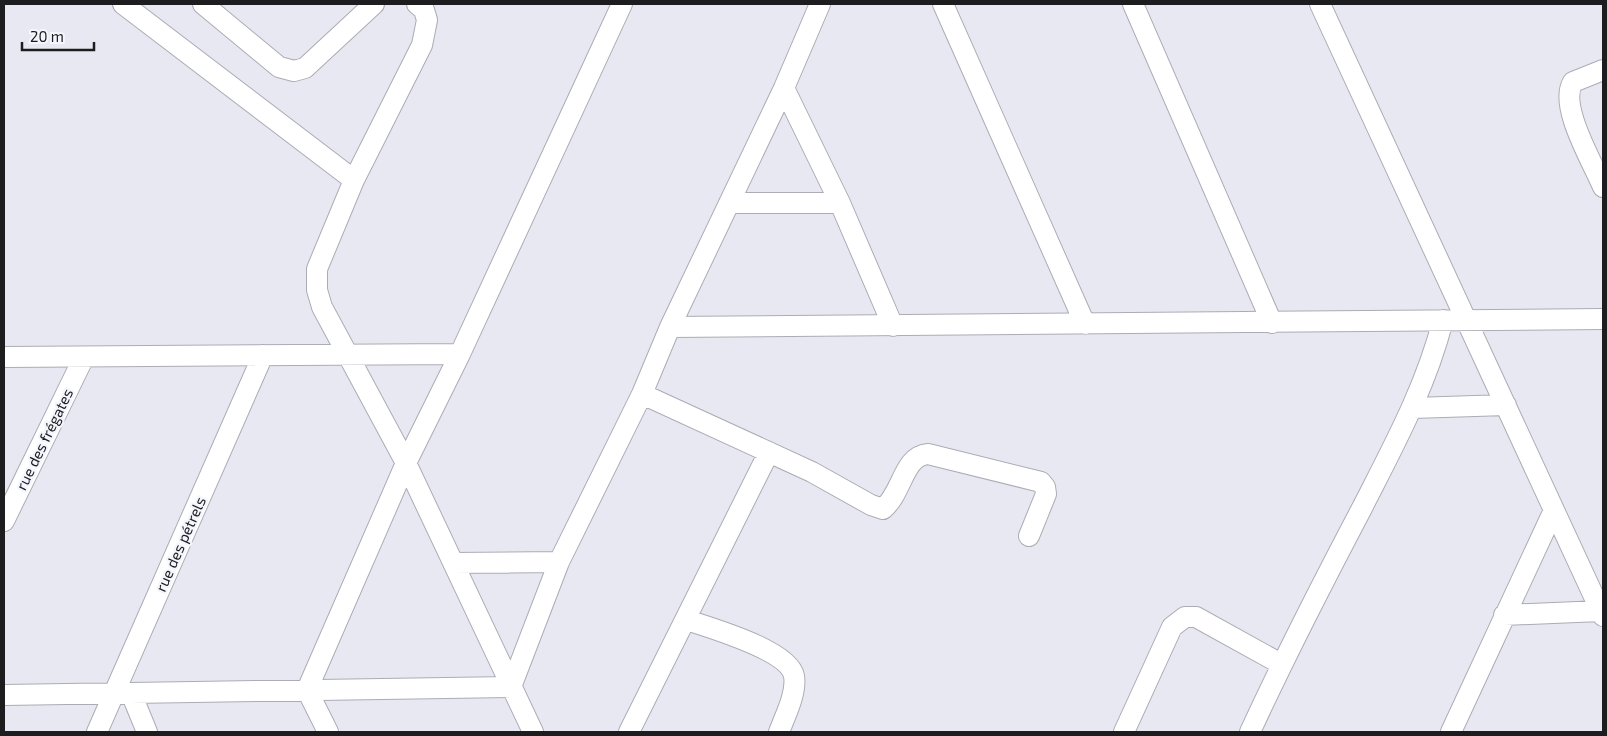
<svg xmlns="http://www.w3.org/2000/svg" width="1607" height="736" font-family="'Exo 2',sans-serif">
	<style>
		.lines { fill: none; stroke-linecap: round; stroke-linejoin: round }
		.minor-casing { stroke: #abacb5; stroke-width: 22 }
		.minor { stroke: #fff; stroke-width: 20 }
		.labels { text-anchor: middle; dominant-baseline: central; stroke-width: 4.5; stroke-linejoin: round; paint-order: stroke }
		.street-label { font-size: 15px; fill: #1d1d20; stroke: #f5f5fe }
	</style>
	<rect width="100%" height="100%" fill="#e8e8f2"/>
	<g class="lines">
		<defs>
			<path id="minor" d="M123,4l231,176
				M203,4l76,63 15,4 11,-3 69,-64
				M417,4l7,6 3,10 -5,25 -68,135 -37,89v21l5,17 84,156 127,269
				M943,4l142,320
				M1133,4l139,319
				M1320,4l283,612
				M1603,70l-30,12c-15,23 20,81 30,105
				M784,88l56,115 53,123
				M729,203h111
				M670,327l933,-8
				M4,357l456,-3
				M642,394l170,78 59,33 12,4c20,-17 20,-53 45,-55l113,28 4,5 1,7 -17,42
				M1413,408l93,-3
				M4,521l80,-164
				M453,563l106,-1
				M1504,615l97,-4
				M687,620c23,8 102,30 107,56 3,17 -9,40 -15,56
				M131,693l16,39
				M4,695l507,-8 48,-125 83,-168 28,-67 114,-239 36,-84
				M97,732l166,-377
				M328,732l-21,-42 99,-227 54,-109 162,-350
				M629,732l140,-280
				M1124,732l48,-105 13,-10h11l85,47
				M1250,732c35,-76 73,-150 112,-224 31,-61 64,-121 81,-188
				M1451,732l103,-222"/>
		</defs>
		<!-- minor casing -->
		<use href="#minor" class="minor-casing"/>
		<!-- minor -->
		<use href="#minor" class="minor"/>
	</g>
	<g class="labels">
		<!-- street labels -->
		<g class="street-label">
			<text transform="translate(44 439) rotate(-64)">rue des frégates</text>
			<text transform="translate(180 544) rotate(-66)">rue des pétrels</text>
		</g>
	</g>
	<!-- border -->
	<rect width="1607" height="736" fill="none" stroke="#1d1d20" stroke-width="10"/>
	<!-- scale -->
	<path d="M22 42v8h72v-8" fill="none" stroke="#1d1d20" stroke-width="2.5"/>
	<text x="30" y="42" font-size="15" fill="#1d1d20" stroke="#f5f5fe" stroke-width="4" paint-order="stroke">20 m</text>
</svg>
